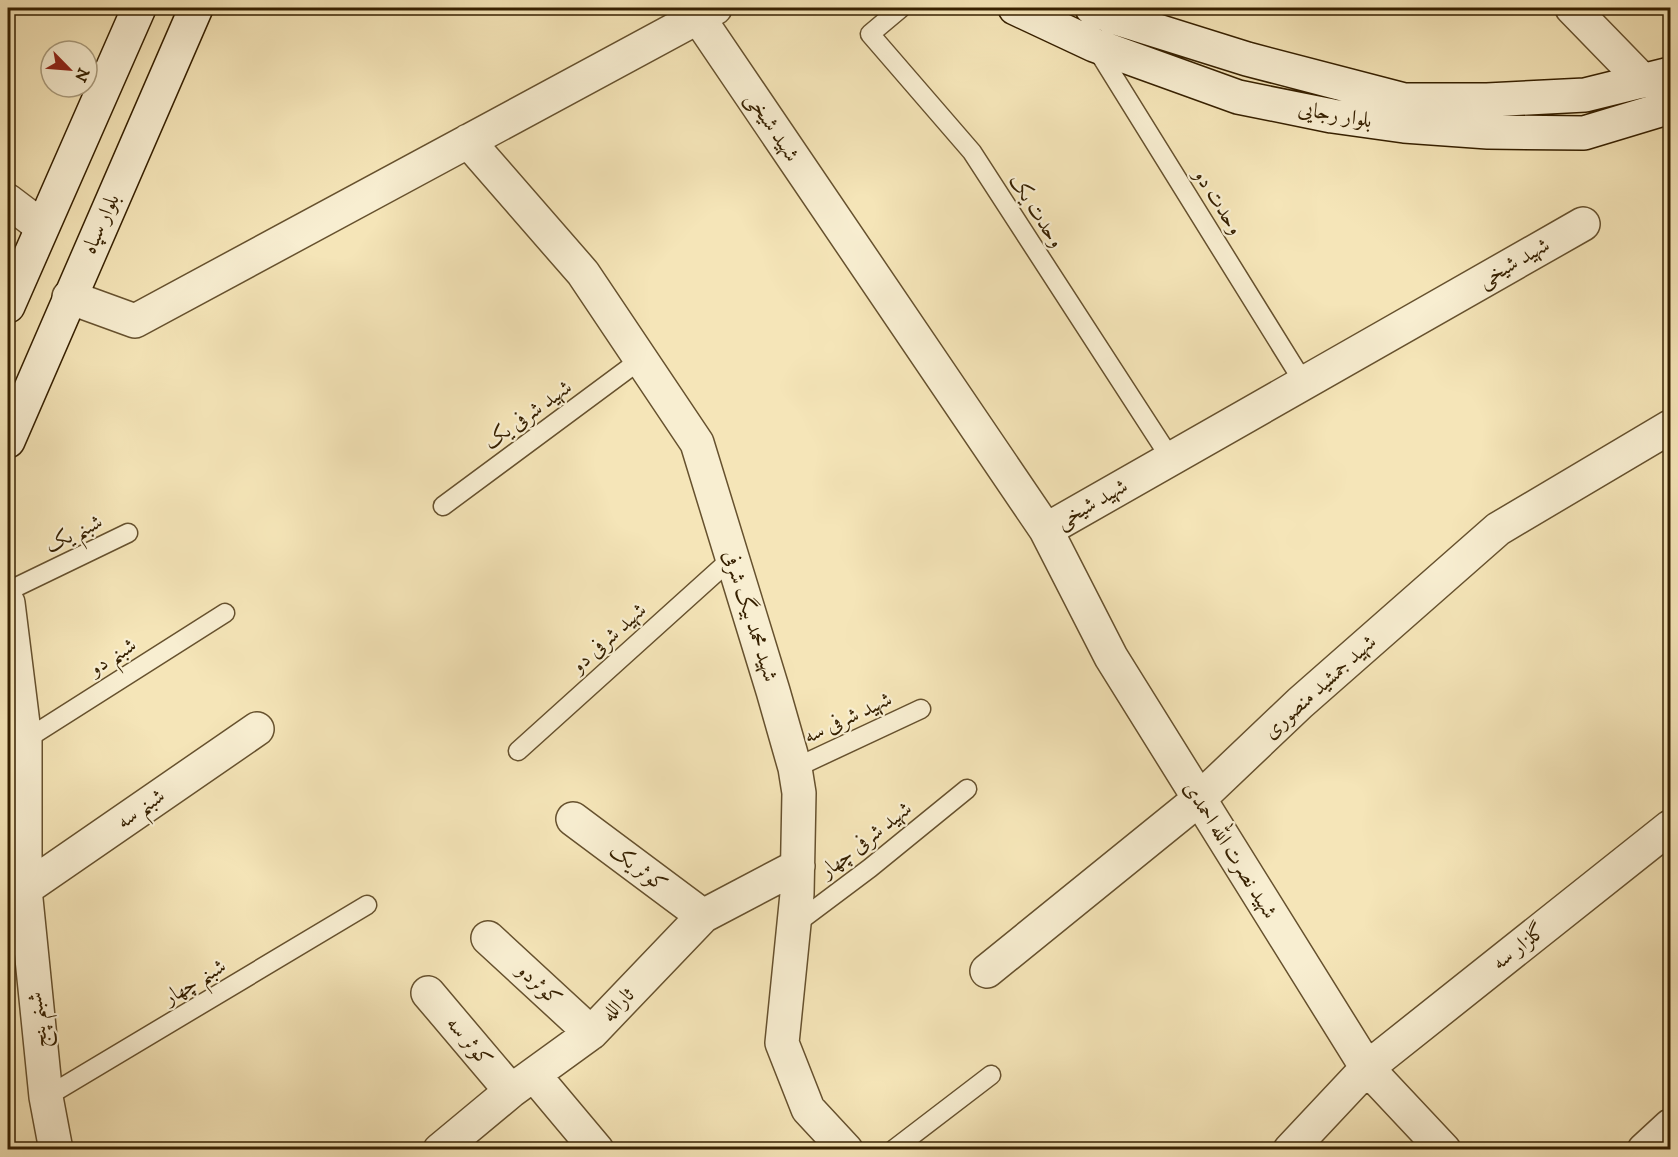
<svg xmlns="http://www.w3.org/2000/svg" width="1678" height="1157" font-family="'IM FELL DW Pica',Amiri,serif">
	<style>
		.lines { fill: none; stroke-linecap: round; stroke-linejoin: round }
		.lane-casing { stroke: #66512e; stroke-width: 21 }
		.street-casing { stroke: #66512e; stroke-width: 36 }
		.secondary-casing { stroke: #362000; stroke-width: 36 }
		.lane { stroke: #f8eed1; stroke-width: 18 }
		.street { stroke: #f8eed1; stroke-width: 33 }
		.secondary { stroke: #f8eed1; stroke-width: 33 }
		.labels { text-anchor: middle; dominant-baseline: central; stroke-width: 4.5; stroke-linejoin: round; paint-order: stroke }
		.street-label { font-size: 21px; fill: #362000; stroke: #f8eed1 }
	</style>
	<rect width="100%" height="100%" fill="#f5e5b8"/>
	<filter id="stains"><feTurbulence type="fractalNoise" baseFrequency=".00333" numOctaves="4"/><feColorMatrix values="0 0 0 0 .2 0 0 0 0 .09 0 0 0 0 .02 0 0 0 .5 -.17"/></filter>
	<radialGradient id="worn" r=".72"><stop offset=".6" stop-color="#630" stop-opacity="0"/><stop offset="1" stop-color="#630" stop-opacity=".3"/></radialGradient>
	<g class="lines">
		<defs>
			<path id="lane" d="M901,8l-31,26 102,118 199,307
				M1096,48l208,335
				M443,506l197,-146
				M8,591l120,-58
				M25,740l200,-127
				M518,751l213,-192
				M795,768l126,-59
				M794,925l76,-57 97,-79
				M46,1097l321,-192
				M893,1150l98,-75"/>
			<path id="street" d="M1572,8l71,73
				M698,17l348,513 65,127 256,411 77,82
				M468,141l115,132 114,170 76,248 22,77 4,25 -2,101 -15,149 26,66 38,41
				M8,201l33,25
				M69,297l66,24 580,-313
				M1046,530l537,-306
				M8,603l17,137v149l21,208 10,53
				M573,819l130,97
				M25,889l232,-160
				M488,938l103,95
				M987,971l211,-171 102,-97 198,-174 172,-102
				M428,993l83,98
				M534,1075l63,75
				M440,1150l71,-59 80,-58 112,-117 95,-50
				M1290,1150l77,-82 303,-241
				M1644,1150l26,-24"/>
			<path id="secondary" d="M1015,8l79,37 144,52 94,19 72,10 84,6 96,1 86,-26
				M1092,8l21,9 134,42 157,41h83l98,-5 85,-21
				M8,306l131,-298
				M8,441l188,-433"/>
		</defs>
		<!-- lane casing -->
		<use href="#lane" class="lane-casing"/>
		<!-- street casing -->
		<use href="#street" class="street-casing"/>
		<!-- secondary casing -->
		<use href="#secondary" class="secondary-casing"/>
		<!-- lane -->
		<use href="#lane" class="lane"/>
		<!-- street -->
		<use href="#street" class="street"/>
		<!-- secondary -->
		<use href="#secondary" class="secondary"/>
	</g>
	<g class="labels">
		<!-- street labels -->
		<g class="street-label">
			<text transform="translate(1335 115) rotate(10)">بلوار رجایی</text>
			<text transform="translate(772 127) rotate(56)">شهید شیخی</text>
			<text transform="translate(1218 202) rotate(58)">وحدت دو</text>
			<text transform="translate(1036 211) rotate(57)">وحدت یک</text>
			<text transform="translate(101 224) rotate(-66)">بلوار سپاه</text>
			<text transform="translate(1514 263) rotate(-30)">شهید شیخی</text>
			<text transform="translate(528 415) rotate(-36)">شهید شرفی یک</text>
			<text transform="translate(1092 504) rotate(-30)">شهید شیخی</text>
			<text transform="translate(74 534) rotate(-26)">شبنم یک</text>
			<text transform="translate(750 616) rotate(72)">شهید محمد بیگ شرفی</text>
			<text transform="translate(609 638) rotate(-42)">شهید شرفی دو</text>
			<text transform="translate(113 657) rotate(-32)">شبنم دو</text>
			<text transform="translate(1320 687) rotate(-42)">شهید جمشید منصوری</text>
			<text transform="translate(848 718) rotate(-25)">شهید شرفی سه</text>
			<text transform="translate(141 809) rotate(-35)">شبنم سه</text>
			<text transform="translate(866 840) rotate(-38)">شهید شرفی چهار</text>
			<text transform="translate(1230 850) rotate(58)">شهید نصرت الله احمدی</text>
			<text transform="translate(638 868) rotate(37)">کوثر یک</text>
			<text transform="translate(1519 947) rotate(-38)">گلزار سه</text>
			<text transform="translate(195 982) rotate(-31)">شبنم چهار</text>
			<text transform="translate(539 985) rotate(43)">کوثردو</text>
			<text transform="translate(618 1005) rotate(-46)">ثارالله</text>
			<text transform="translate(38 1020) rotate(-96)">شبنم پنج</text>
			<text transform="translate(469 1042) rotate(50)">کوثر سه</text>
		</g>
	</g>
	<!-- margin -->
	<rect width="1678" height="1157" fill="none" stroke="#f5e5b8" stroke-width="30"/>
	<rect x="9" y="9" width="1660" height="1139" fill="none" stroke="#362000" stroke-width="3"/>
	<rect x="15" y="15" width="1648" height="1127" fill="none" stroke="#362000" stroke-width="1.5"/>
	<!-- north arrow -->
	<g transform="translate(69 69) rotate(115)"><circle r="28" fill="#f8eed1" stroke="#aa9c7d" stroke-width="1.5"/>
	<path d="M0-4.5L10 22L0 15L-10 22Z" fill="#8f2418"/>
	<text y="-9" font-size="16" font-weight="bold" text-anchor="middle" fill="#362000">N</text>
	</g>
	<rect width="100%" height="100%" filter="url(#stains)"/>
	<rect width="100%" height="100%" fill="url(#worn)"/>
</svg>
